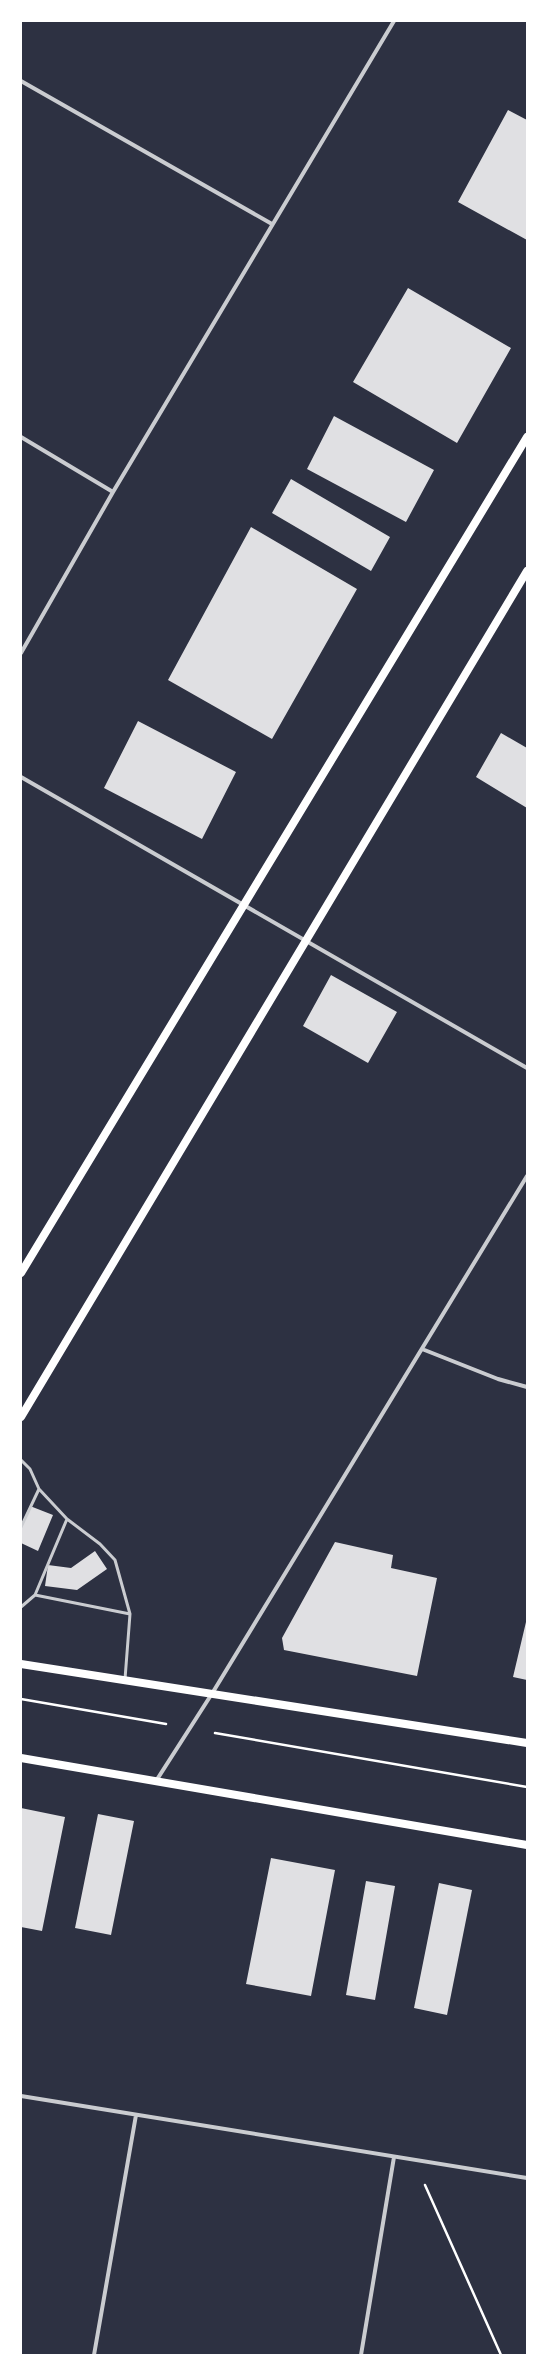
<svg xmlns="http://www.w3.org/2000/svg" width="548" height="2376" font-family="'Titillium Web',sans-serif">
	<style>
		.building { fill: #e0e0e3 }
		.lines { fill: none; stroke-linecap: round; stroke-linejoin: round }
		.path { stroke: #fff; stroke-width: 2.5 }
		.service { stroke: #caccd0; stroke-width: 3 }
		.minor { stroke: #caccd0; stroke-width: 4 }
		.secondary { stroke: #fff; stroke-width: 8 }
	</style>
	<rect width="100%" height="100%" fill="#2d3142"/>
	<!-- building -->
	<path class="building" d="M508,110l19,10v120l-69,-38z
		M408,288l103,60 -54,95 -104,-61z
		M334,416l100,54 -28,52 -99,-53z
		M291,479l99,58 -19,34 -99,-58z
		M251,527l106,62 -85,150 -104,-59z
		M138,721l98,51 -34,67 -98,-51z
		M501,733l26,15v60l-51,-31z
		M331,975l66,37 -29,51 -65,-37z
		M30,1506l23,9 -15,36 -17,-8v-15z
		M335,1542l58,13 -2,13 46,10 -20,98 -133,-26 -2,-12z
		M95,1551l12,18 -30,21 -32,-4 3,-21 23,3z
		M526,1622h1v58l-14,-3z
		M21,1808l44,9 -23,114 -21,-4z
		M98,1814l36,7 -23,114 -36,-7z
		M271,1858l64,12 -24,126 -65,-12z
		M366,1881l29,5 -20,114 -29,-5z
		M439,1883l33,7 -25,125 -33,-7z"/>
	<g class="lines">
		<!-- path -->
		<path class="path" d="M21,1699l145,25
			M215,1733l312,54
			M425,2185l76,170"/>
		<!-- service -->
		<path class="service" d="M21,1460l9,9 9,20 28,30 33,25 15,16 15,54 -5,65
			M21,1527l18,-38
			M35,1595l95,19
			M21,1607l14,-12 32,-76"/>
		<!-- minor -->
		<path class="minor" d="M21,81l251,143
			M21,437l92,55
			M21,653l92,-161 281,-471
			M21,777l506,291
			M422,1349l76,30 29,8
			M156,1781l57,-89 314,-516
			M21,2096l506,82
			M94,2355l42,-240
			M361,2355l33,-198"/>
		<!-- secondary -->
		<path class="secondary" d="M21,1273l506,-836
			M21,1417l506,-846
			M21,1664l506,79
			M21,1758l506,87"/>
	</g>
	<!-- border -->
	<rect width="548" height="2376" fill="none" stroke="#ffffff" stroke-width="44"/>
</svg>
